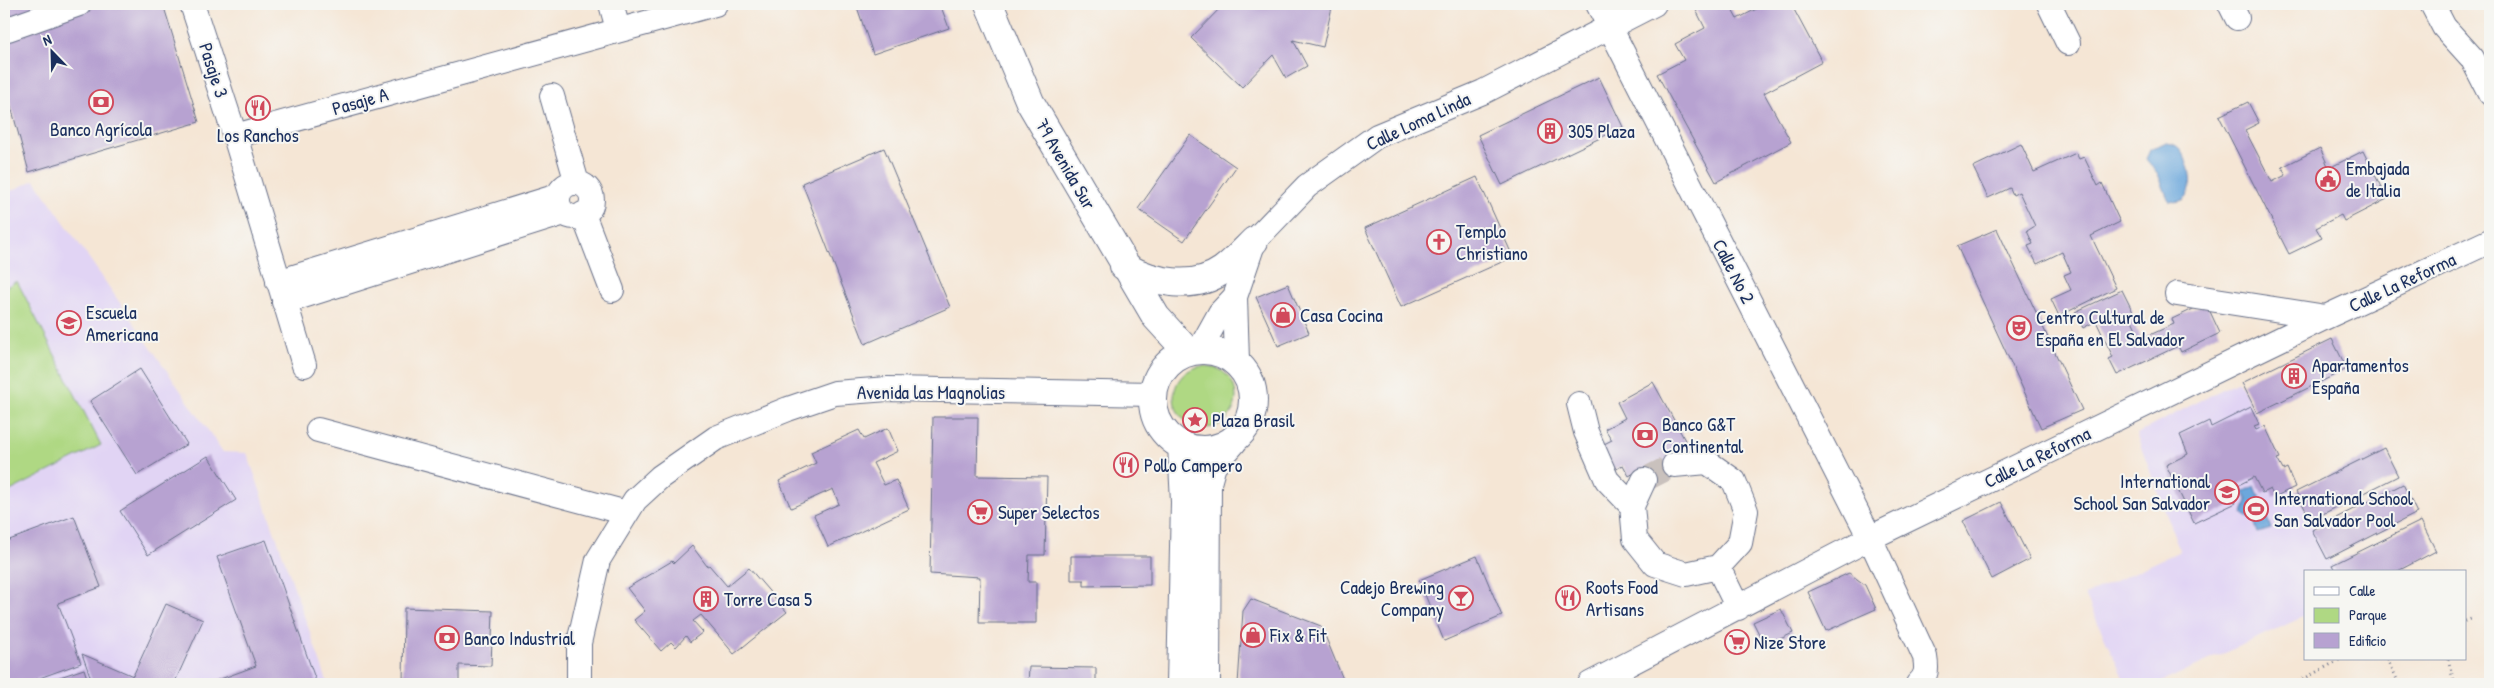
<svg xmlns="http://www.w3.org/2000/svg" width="2494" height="688" font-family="'Patrick Hand',sans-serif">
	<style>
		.built { fill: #e1d4f4 }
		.green { fill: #afd883; stroke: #658470 }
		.water { fill: #6ca7dc; stroke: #446b9d }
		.building { fill: #b7a2d1 }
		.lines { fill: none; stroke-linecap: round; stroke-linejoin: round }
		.minor-tunnel { stroke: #c9c1bd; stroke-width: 24; stroke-dasharray: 24 12; stroke-linecap: butt }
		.minor-casing { stroke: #676f88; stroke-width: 26 }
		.major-casing { stroke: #676f88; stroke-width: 30 }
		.path { stroke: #676f88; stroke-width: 3; stroke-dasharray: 1 4; stroke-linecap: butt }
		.minor { stroke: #fff; stroke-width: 24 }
		.major { stroke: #fff; stroke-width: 28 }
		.labels { text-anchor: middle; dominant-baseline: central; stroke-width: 4; stroke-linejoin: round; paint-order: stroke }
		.street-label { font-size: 19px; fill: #1b2f5e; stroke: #f6f6f2 }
		.poi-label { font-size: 19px; fill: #1b2f5e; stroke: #f6f6f2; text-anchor: start }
	</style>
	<rect width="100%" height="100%" fill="#f6f6f2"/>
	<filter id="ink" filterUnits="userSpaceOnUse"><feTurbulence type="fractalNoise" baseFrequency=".02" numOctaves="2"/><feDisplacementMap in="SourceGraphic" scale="10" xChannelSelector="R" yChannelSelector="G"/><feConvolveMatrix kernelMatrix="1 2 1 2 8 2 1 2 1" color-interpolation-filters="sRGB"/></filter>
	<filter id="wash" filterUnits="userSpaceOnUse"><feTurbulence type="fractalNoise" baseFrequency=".0096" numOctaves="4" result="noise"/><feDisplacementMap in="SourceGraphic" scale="20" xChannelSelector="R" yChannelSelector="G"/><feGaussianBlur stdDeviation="1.12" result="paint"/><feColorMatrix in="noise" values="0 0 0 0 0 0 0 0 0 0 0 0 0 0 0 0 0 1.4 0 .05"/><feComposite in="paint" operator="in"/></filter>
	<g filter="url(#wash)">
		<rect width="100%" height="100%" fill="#f5e6d5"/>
		<!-- built -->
		<path class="built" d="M35,180l188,272 24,1 81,231h-324v-490z
			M2238,381l99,191h-32v44l-148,68h-31l-41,-89 95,-44 -44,-117z"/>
		<!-- green -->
		<path class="green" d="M17,281l84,164 -97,49v-206z
			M1174 397a31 31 0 1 1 62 0a31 31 0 1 1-62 0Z"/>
		<!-- water -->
		<path class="water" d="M2164,143c5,0 11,1 15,5 12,13 22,60 -10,53l-11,-27 -12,-15 4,-9z
			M2255,486l6,15 9,3 -4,11 5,14 -13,4 -4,-12 -11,-7 4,-14 -4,-8z"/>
		<g id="blocks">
			<!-- building -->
			<path class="building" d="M4,4h159l36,118 -170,50 -25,-91z
				M856,4h84l9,24 -76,26z
				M1224,4h129v2l-21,1 -9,40 -30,-7 14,26 -21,12 -13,-23 -31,32 -51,-49z
				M1702,4h27l8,15 29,-15h25l31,58 -58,31 27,49 -75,40 -59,-108 27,-14 -9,-16 30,-16 -10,-20z
				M1599,77l24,50 -121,58 -24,-50z
				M2248,102l11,21 -14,7 27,52 14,-7 -4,-8 38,-19 9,20 34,-17 24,48 -43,22 -3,-6 -25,13 6,10 -33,16 -70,-138z
				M1190,135l46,32 -52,74 -46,-32z
				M2021,144l13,28 42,-19 3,6 5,-2 14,29 4,-3 18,39 -29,14 25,52 -57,28 -8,-17 20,-9 -7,-15 7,-3 -9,-20 -25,12 -9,-18 5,-2 -6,-13 8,-5 -16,-34 -6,3 -3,-7 -22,10 -15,-31z
				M884,148l66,159 -85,37 -63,-161z
				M1477,177l36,80 -112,50 -36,-79z
				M1997,229l85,181 -41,18 -84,-182z
				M1288,284l21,49 -31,13 -22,-49z
				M2122,290l11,22 -4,2 12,25 33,-15 -2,-5 34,-16 14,30 -39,19 -3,-6 -61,29 -8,-16 4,-2 -17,-36 -13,7 -8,-16z
				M2332,339l15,30 -90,44 -15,-30z
				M140,369l47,75 -50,31 -47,-74z
				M1653,382l33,60 -18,11 11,20 -30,16 -10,-19 -10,6 -6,-11 -13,8 -14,-25 16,-8 -7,-11 20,-11 -8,-16z
				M2251,407l8,17 -5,2 2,4 9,-4 15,32 -3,1 6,11 4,-2 8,19 -21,10 -4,-8 -8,4 -8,-16 -25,13 7,13 -42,20 -28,-58 22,-11 -8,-19 29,-14 2,6z
				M933,417h45l-1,59 70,1 -2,78h-16l-1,27h8v41h-57l1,-46 -50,-3z
				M888,428l10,23 -25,12 11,22 12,-5 13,29 -81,38 -14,-32 25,-11 -6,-15 -42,19 -12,-27 37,-18 -5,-11 48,-22 5,9z
				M2384,448l14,28 -87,44 -15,-28z
				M208,456l28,44 -88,55 -28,-44z
				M2403,484l14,29 -90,46 -15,-29z
				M2001,502l29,57 -38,20 -29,-58z
				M74,516l27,71 -43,16 23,60 -58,21h-19v-142z
				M2421,521l15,30 -40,21h-60l-4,-7z
				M266,540l51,144h-110l49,-18 -39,-109z
				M692,546l15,20 2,-1 18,21 22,-18 38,44 -53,42 -33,-39 -8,6 10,11 -13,10 -4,-6 -10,11 -5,-5 -10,9 -27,-31 11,-9 -18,-23 45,-27 2,2z
				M1071,556h79v29l-66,1v-6h-13z
				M1477,556l25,60 -58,25 -25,-61z
				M1849,573l16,12 11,24 -50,22 -18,-39z
				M1251,599l70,27 24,58h-107l5,-73z
				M166,604l37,16 -29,64h-81l-11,-30 51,22z
				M404,608l89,3 -2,55 -32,-1v19h-56z
				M1781,609l12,24 -28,13 -12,-24z
				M1029,667l67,1v16h-68z
				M84,669l5,15h-50z"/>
		</g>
	</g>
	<g filter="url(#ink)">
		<use href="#blocks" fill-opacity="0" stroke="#676f88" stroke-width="1"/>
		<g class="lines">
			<!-- minor-tunnel -->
			<path class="minor-tunnel" d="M1644,480l30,-15"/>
			<defs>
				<path id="minor" d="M192,4l43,132 69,229
					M611,4l7,25
					M1598,4l272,534 55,119c2,12 2,19 -7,27
					M2049,4l19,39
					M2230,4l7,14
					M2432,4l12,23 28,31 18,35
					M8,29l71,-25
					M552,96l25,87
					M235,136l480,-132
					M558 200a17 17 0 1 1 34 0a17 17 0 1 1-34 0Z
					M583,214l29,76
					M278,282l280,-86
					M2177,294l149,23
					M284,302l280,-89
					M1200,349l20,-36 15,-16
					M1237,361l-2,-64 19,-56 53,-55 70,-50 106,-44 171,-88
					M1579,404l7,28 21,48 25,26
					M318,430l309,83
					M1644,480l-12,26 3,33 20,25 31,10 32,-7 22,-24 6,-32 -12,-30 -27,-19 -33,3
					M1718,567l20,41
					M579,684v-41l19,-83 37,-60 25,-23 56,-39 72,-29 47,-16 53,-4 265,5
					M1590,684l280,-146 456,-221 164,-76"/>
				<path id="major" d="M989,4l41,98 126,215 32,35
					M1124,266c29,17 70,25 99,4 11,-8 21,-19 31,-29
					M1153 400a50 50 0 1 1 100 0a50 50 0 1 1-100 0Z
					M1181,684l4,-182 -3,-57
					M1206,684l1,-201 5,-18 21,-24"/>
			</defs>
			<!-- minor casing -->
			<use href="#minor" class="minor-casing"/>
			<!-- major casing -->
			<use href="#major" class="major-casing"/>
			<!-- path -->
			<path class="path" d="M2465,621l9,-3
				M2388,659l11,25
				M2448,659c3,9 3,17 8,25
				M2294,684l47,-25"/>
			<!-- minor -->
			<use href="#minor" class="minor"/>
			<!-- major -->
			<use href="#major" class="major"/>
		</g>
	</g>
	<!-- icons -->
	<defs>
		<symbol id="bank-ring" viewBox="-11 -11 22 22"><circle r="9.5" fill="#f6f6f2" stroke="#d1495b" stroke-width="1.5"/><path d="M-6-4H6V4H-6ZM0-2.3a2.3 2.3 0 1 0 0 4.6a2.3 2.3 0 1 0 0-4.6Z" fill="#d1495b"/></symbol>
		<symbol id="restaurant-ring" viewBox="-11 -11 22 22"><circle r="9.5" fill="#f6f6f2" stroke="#d1495b" stroke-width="1.5"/><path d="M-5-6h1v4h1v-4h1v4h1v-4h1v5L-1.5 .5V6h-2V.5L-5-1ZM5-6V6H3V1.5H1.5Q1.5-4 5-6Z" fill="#d1495b"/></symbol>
		<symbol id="building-ring" viewBox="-11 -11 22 22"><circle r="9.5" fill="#f6f6f2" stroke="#d1495b" stroke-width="1.5"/><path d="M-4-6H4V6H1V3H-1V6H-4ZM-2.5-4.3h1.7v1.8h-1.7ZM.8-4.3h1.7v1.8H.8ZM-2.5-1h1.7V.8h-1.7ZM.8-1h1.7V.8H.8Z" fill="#d1495b"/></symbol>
		<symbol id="civic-ring" viewBox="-11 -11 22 22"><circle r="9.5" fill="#f6f6f2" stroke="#d1495b" stroke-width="1.5"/><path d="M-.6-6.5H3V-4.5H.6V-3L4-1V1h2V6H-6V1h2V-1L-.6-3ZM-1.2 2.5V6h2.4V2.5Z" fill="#d1495b"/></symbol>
		<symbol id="church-ring" viewBox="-11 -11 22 22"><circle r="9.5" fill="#f6f6f2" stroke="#d1495b" stroke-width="1.5"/><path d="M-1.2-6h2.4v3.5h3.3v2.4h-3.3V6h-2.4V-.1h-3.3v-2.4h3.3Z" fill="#d1495b"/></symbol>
		<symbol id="shop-ring" viewBox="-11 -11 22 22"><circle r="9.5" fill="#f6f6f2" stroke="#d1495b" stroke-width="1.5"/><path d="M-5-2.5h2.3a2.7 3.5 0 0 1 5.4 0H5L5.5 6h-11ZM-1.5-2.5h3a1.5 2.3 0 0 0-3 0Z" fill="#d1495b"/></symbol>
		<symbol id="school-ring" viewBox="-11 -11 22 22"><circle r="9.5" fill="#f6f6f2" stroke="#d1495b" stroke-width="1.5"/><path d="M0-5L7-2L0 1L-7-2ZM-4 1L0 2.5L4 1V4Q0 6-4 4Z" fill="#d1495b"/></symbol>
		<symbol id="theatre-ring" viewBox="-11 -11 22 22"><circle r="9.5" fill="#f6f6f2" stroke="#d1495b" stroke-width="1.5"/><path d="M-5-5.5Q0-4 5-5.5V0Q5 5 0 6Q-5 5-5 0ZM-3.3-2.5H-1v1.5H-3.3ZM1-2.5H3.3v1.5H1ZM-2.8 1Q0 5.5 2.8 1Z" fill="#d1495b"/></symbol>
		<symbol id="sight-ring" viewBox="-11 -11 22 22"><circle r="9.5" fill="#f6f6f2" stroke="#d1495b" stroke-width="1.5"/><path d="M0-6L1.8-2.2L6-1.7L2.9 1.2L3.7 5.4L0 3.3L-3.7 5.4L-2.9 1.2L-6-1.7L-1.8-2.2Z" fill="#d1495b"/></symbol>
		<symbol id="stadium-ring" viewBox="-11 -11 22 22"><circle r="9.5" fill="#f6f6f2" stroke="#d1495b" stroke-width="1.5"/><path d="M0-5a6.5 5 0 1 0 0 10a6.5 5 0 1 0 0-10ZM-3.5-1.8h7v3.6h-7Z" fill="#d1495b"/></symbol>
		<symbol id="supermarket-ring" viewBox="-11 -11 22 22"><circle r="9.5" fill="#f6f6f2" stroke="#d1495b" stroke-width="1.5"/><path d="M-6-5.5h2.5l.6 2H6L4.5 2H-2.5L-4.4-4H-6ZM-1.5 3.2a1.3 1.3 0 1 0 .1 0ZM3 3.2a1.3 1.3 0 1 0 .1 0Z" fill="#d1495b"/></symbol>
		<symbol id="bar-ring" viewBox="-11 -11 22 22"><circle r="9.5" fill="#f6f6f2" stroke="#d1495b" stroke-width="1.5"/><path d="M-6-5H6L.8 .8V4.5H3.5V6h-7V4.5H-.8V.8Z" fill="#d1495b"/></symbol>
	</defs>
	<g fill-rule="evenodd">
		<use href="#bank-ring" x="87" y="88" width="28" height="28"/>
		<use href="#restaurant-ring" x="244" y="94" width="28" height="28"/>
		<use href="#building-ring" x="1536" y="117" width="28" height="28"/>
		<use href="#civic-ring" x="2314" y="165" width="28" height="28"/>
		<use href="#church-ring" x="1425" y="228" width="28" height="28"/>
		<use href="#shop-ring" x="1269" y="301" width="28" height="28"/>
		<use href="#school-ring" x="55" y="309" width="28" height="28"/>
		<use href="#theatre-ring" x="2005" y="314" width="28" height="28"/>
		<use href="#building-ring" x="2280" y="362" width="28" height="28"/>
		<use href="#sight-ring" x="1181" y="406" width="28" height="28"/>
		<use href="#bank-ring" x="1631" y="421" width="28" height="28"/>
		<use href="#restaurant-ring" x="1112" y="451" width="28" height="28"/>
		<use href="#school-ring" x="2213" y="478" width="28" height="28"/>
		<use href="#stadium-ring" x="2242" y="495" width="28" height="28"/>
		<use href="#supermarket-ring" x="966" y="498" width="28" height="28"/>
		<use href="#bar-ring" x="1447" y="584" width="28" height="28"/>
		<use href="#restaurant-ring" x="1554" y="584" width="28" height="28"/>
		<use href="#building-ring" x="692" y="585" width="28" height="28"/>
		<use href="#shop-ring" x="1239" y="621" width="28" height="28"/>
		<use href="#bank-ring" x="433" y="624" width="28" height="28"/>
		<use href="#supermarket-ring" x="1723" y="628" width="28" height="28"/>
	</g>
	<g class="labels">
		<!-- street labels -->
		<g class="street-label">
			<text transform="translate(214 70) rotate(72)">Pasaje 3</text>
			<text transform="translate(360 101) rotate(-16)">Pasaje A</text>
			<text transform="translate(1418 121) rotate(-25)">Calle Loma Linda</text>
			<text transform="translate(1066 164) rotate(60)">79 Avenida Sur</text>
			<text transform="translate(1734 271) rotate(63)">Calle No 2</text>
			<text transform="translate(2402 282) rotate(-25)">Calle La Reforma</text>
			<text x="931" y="392">Avenida las Magnolias</text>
			<text transform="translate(2037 457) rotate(-26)">Calle La Reforma</text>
		</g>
		<!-- poi labels -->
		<g class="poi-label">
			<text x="101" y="129" text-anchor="middle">Banco Agrícola</text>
			<text x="1568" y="131">305 Plaza</text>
			<text x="258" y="135" text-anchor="middle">Los Ranchos</text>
			<text x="2346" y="168">Embajada<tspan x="2346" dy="22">de Italia</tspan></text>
			<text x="1456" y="231">Templo<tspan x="1456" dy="22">Christiano</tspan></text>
			<text x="86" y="312">Escuela<tspan x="86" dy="22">Americana</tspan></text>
			<text x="1300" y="315">Casa Cocina</text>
			<text x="2036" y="317">Centro Cultural de<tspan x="2036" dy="22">España en El Salvador</tspan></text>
			<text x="2312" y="365">Apartamentos<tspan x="2312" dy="22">España</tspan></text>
			<text x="1212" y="420">Plaza Brasil</text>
			<text x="1662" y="424">Banco G&amp;T<tspan x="1662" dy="22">Continental</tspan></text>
			<text x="1144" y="465">Pollo Campero</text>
			<text x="2210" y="481" text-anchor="end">International<tspan x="2210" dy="22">School San Salvador</tspan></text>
			<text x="2274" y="498">International School<tspan x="2274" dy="22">San Salvador Pool</tspan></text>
			<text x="998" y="512">Super Selectos</text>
			<text x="1444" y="587" text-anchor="end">Cadejo Brewing<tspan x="1444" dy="22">Company</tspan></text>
			<text x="1586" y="587">Roots Food<tspan x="1586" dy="22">Artisans</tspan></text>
			<text x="724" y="599">Torre Casa 5</text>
			<text x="1270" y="635">Fix &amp; Fit</text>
			<text x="464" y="638">Banco Industrial</text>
			<text x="1754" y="642">Nize Store</text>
		</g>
	</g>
	<!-- margin -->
	<rect width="2494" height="688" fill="none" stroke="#f6f6f2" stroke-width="20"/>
	<!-- legend -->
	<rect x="2304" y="570" width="162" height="90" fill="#f6f6f2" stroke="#9ea6b7"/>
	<rect x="2314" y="587" width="25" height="8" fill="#ffffff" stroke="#9ea6b7"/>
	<text x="2349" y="596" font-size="15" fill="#1b2f5e">Calle</text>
	<rect x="2314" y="608" width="25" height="15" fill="#afd883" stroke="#9ea6b7"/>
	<text x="2349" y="620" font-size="15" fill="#1b2f5e">Parque</text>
	<rect x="2314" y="633" width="25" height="15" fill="#b7a2d1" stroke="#9ea6b7"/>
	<text x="2349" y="646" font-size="15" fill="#1b2f5e">Edificio</text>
	<!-- north arrow -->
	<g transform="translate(52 52) rotate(337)" stroke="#f6f6f2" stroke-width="4" paint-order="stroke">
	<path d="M0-4L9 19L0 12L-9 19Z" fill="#1b2f5e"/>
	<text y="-8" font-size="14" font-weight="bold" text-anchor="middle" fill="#1b2f5e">N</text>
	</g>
</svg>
